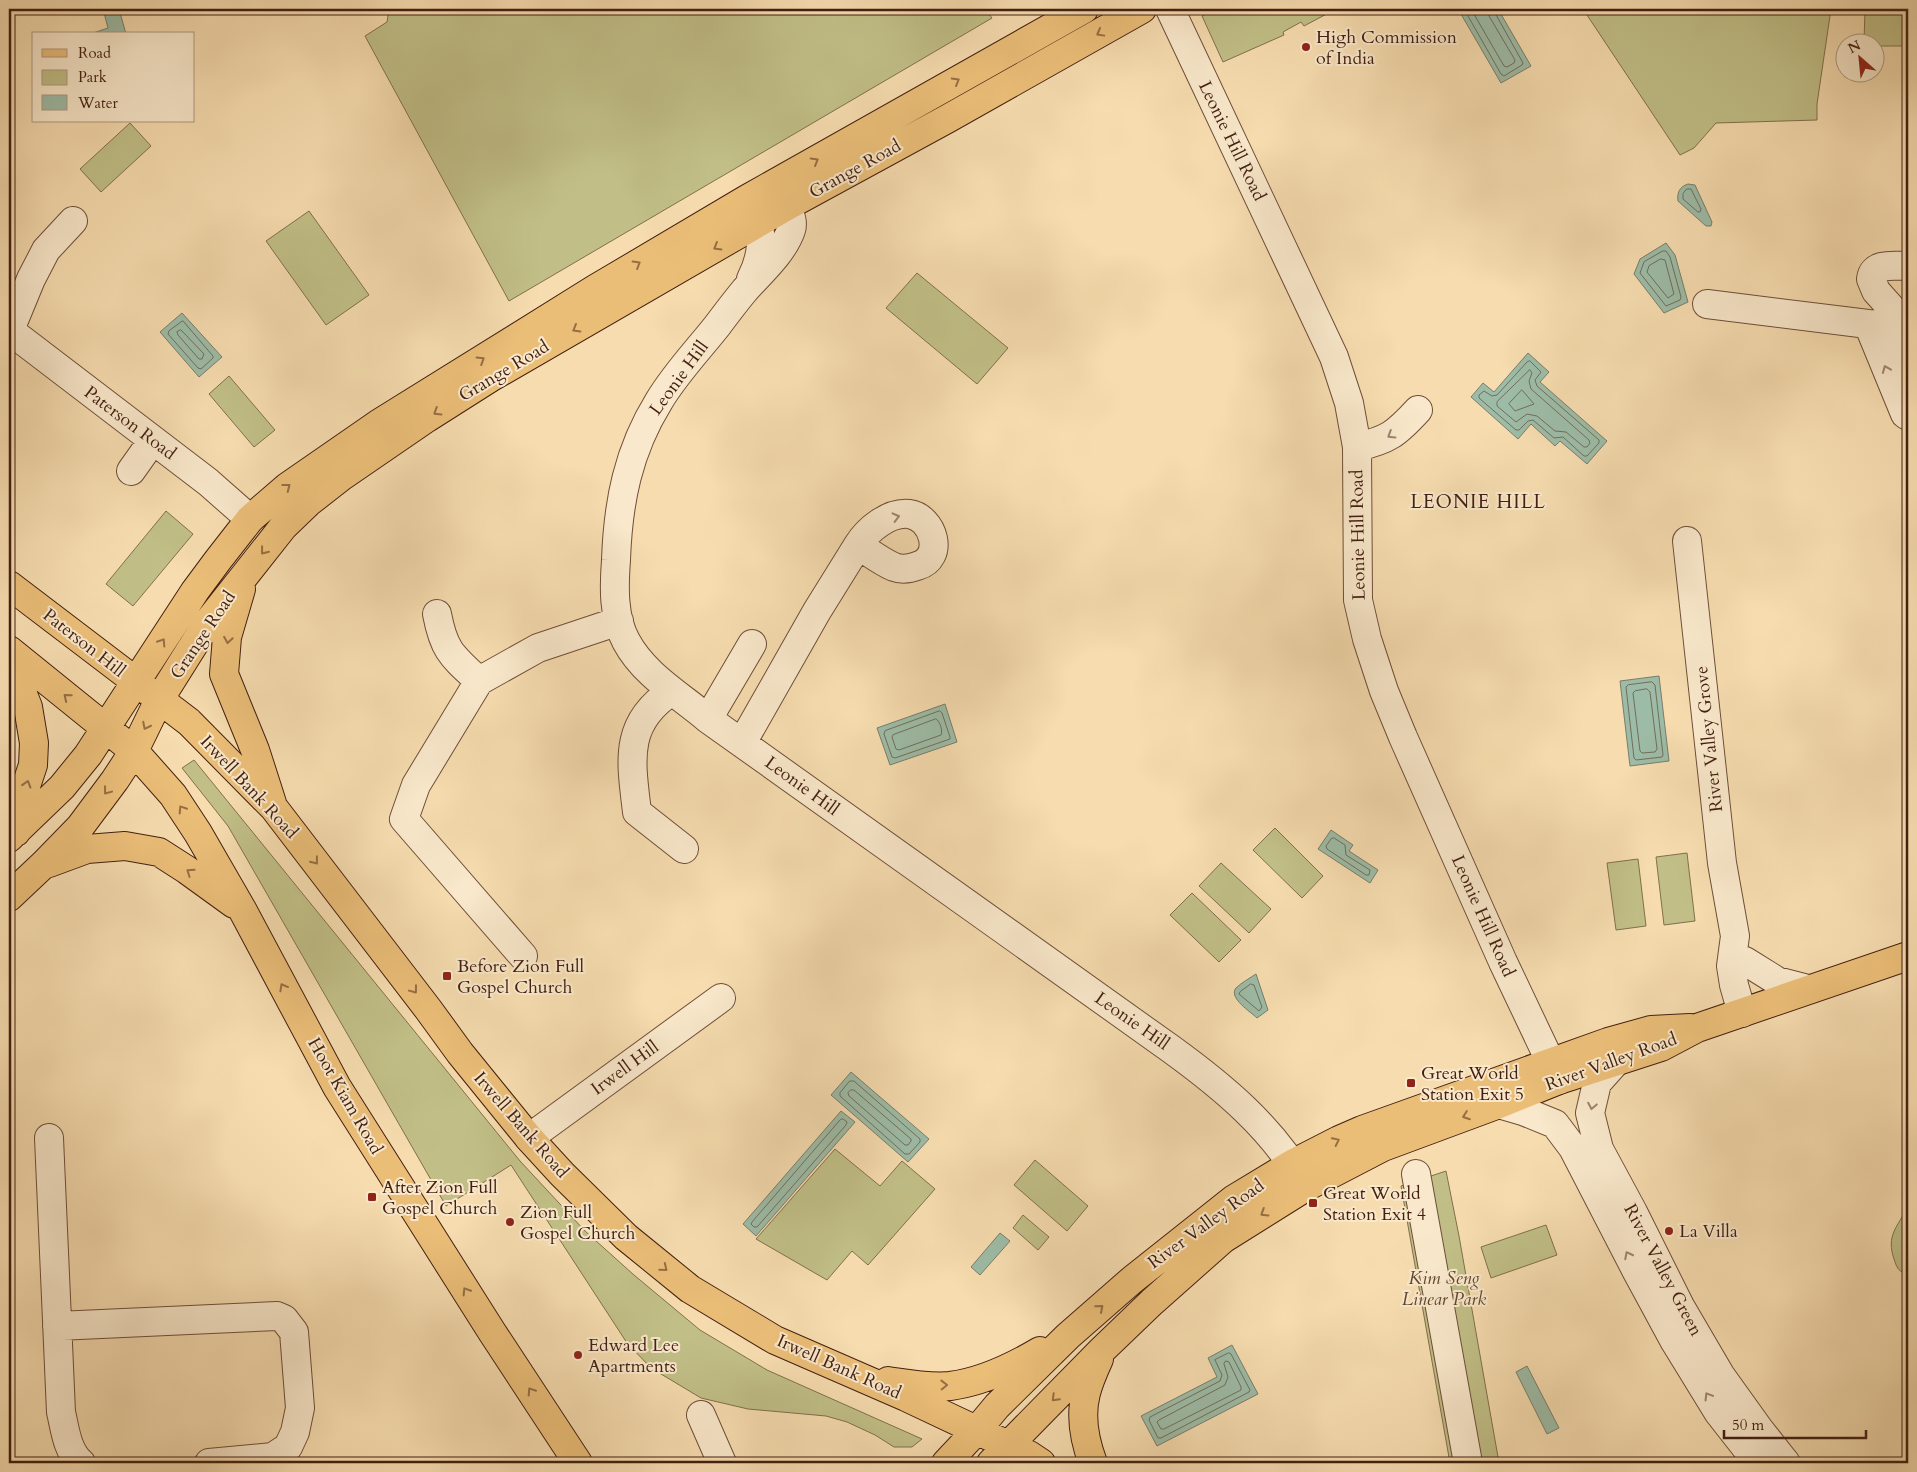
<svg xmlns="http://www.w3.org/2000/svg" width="1917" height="1472" font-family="Cardo,serif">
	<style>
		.green { fill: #c1bf87; stroke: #826f4c }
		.water { fill: #9dbca7; stroke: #797d6b }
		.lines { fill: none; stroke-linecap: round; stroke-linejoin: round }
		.shore { stroke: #706e5c; stroke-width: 1 }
		.minor-casing { stroke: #6f4e38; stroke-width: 30 }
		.major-casing { stroke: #421f11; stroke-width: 30 }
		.minor { stroke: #f9e8cb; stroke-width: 28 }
		.major { stroke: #ebbe78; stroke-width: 28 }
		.oneway { stroke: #966e44 }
		.oneway2 { stroke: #9e846e }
		.poi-dot { fill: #8f2418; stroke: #f9e8cb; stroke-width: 2 }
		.labels { text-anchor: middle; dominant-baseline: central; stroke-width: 4; stroke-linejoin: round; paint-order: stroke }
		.poi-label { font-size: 18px; fill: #421f11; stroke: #f9e8cb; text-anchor: start }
		.street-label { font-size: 18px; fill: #421f11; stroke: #f9e8cb }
		.park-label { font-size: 18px; font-style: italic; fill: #62472e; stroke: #f9e8cb }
		.neighbourhood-label { font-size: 19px; letter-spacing: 1px; fill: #421f11; stroke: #f9e8cb }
	</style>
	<rect width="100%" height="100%" fill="#f6dcaf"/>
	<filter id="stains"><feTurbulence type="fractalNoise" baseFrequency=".004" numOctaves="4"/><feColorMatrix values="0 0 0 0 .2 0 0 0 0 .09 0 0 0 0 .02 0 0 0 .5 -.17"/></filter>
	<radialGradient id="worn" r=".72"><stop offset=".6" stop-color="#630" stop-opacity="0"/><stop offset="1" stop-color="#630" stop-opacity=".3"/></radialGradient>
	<!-- green -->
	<path class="green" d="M389,9h596l7,9 -483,283 -144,-265 22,-14z
		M1215,9h121l-32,17 -3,-4 -18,10 1,3 -61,27 -21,-46z
		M1583,9h248l-14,95v16l-101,3 -22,25 -14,7z
		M1865,9h43v37h-33l-1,-4h-10z
		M130,123l21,23 -50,46 -21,-23z
		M309,211l60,84 -43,30 -60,-84z
		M917,273l91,75 -31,36 -91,-76z
		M229,376l46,54 -21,17 -45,-53z
		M166,511l27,23 -60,72 -27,-22z
		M194,760l326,401 65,70 49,44 66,55 67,40 155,69 -10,8h-18l-19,-12 -28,-13 -21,-6 -78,-7 -47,-11 -50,-30 -24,-25 -116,-178 -65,41 -218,-380 -46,-58z
		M1275,828l48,48 -21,22 -49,-48z
		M1687,853l8,68 -31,4 -8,-68z
		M1638,859l8,67 -30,4 -9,-67z
		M1221,863l50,46 -22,24 -50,-47z
		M1192,893l49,47 -22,22 -49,-47z
		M835,1149l45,37 22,-25 33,28 -67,76 -16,-14 -25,29 -71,-41z
		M1035,1160l53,46 -21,25 -53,-46z
		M1446,1171l13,65 39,221 8,6h-56l-49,-277z
		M1908,1207v64l-6,1c-5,-3 -6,-7 -8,-13 -8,-23 3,-32 14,-52z
		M1023,1215l26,22 -11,13 -25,-22z
		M1546,1225l11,30 -66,23 -10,-31z"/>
	<!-- water -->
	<path class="water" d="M103,9h16l7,25h-36l18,-6z
		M1458,9h40l33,57 -30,17z
		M1688,184l7,1 17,37 -1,4h-5l-28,-25c-1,-8 1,-14 10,-17z
		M1666,243l9,12 13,47 -24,11 -30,-39 6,-15z
		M182,313l40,44 -23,20 -39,-45z
		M1528,353l21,19 -9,10 67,59 -20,23 -27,-23 -5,5 -24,-22 -13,15 -47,-42 12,-14 11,9z
		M1659,676l10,85 -39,5 -10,-85z
		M945,704l12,38 -67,23 -13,-37z
		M1331,830l22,15 -4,6 29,19 -8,13 -52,-34z
		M1256,974l12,36 -11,8c-6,-6 -29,-20 -21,-30 5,-5 14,-10 20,-14z
		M851,1072l78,67 -21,23 -77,-67z
		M841,1111l14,11 -99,114 -13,-12z
		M1000,1233l10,8 -30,34 -9,-8z
		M1232,1345l26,49 -101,52 -16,-30 76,-39 -9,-19z
		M1527,1366l32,62 -12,6 -31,-62z"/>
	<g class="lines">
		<!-- shore -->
		<path class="shore" d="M1464,9l37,65 3,2 18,-11 1,-2 -28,-50 -1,-4
			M1471,9l33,57 3,1 7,-4 1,-3 -26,-44 -1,-7
			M1687,189h4l10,20 -1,3h-2l-15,-13v-5z
			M1663,251h3l4,6 11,40 -1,3 -14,6 -26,-33 4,-11z
			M1661,259l4,1 9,34 -6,4 -21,-26 2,-6z
			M183,321l30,35v2l-12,11 -3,-1 -30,-34 1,-3z
			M181,330l23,24 -2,5h-3l-21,-24 -1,-3z
			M1530,361l11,11 -6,8 2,6 62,54v3l-12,13h-3l-21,-19 -9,1 -21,-18 -5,1 -9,9h-3l-37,-32v-3l5,-4 8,5 5,-1 30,-33z
			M1530,370l2,3 -3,8 2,8 58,51 1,3 -3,4h-3l-18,-15 -11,-1 -18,-15 -10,-2 -11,8 -19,-16v-4z
			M1522,390l12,14 -19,7 -6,-7z
			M1652,682l3,3 8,70 -1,2 -26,3 -2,-2 -8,-71 2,-2z
			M1647,689l3,3 7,57 -2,3 -13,1 -2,-2 -7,-58 2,-2z
			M940,711l2,2 8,24v2l-55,19 -3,-1 -8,-23 1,-3z
			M936,719c4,2 7,12 5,16l-42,15 -3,-1 -4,-12 1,-2z
			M1334,838l11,7 1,10 24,15 -1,5h-3l-39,-26 -1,-3 5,-7z
			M1251,984l3,1 8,22 -3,4 -20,-17 1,-2z
			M850,1081h4l66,58v3l-11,12h-4l-65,-58v-3z
			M851,1090h3l57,49v2l-3,4h-3l-56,-49 -1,-3z
			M843,1119l4,3 -1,3 -89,102h-3l-3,-3 1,-2 88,-102z
			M1229,1353l2,1 19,36 -1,2 -88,46h-3l-9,-18 1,-3 70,-36 2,-6 -7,-15z
			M1226,1361l3,1 12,25v3l-77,39h-3l-4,-7 2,-2 66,-35 3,-8 -4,-13z"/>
		<defs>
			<path id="minor" d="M1170,9l164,348 15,46 8,44 1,153 9,39 17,52 19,46 100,225 56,118
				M773,186c7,12 23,30 18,44 -8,23 -31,43 -46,60 -10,12 -19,24 -28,36 -19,24 -42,48 -58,75 -31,50 -41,101 -43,159 -2,26 -3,57 10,81 18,34 54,54 82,78l463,330c51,37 102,79 133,135
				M749,201c14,30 17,48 2,78
				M1908,266c-13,0 -35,-4 -37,13l5,12 32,36
				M1707,304l161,20
				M9,330l199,152 42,37
				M10,330l21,-51 15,-29 27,-29
				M1908,358l-24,-33 -16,-1 37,90 3,2
				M1357,447c31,-7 39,-13 61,-37
				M131,471l22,-31
				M1687,541l35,322 13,73 -4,30 3,19 8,28
				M437,614c7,37 15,42 42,67
				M672,691c-49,32 -41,70 -35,121l47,37
				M708,719l44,-75
				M742,743l75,-132 41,-66c10,-16 31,-33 51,-31 24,3 37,44 8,52 -8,3 -15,4 -23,1 -12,-5 -25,-15 -36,-22
				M523,956l-119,-137 12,-34 63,-104 59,-33 81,-27
				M1745,961l32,20 31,8
				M1614,1064l-17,19 -7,30 9,36 34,63 47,94 41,70 38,53 27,34
				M1499,1104l24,7 32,13 18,24 63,122 39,72 43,70 40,51
				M49,1138l12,274c4,17 6,39 20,51
				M529,1138l192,-140
				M1416,1174l52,289
				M57,1326l220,-10 7,3 10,13 6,76 -5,24 -7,15 -15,10 -64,6
				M701,1415l21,48"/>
			<path id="major" d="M9,585l180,137 85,86 154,201 32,44 69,85 33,36 64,63 64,52 85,51 131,57 123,58 12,8
				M241,589l-14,48 -3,37 31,76 17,53
				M9,650l125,101 39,44 25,38 45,78 94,176 155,245 86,131
				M9,659l19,48 6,36 -1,22 -9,27 -8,40
				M9,838l53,-51 26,-32 107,-164 23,-31 32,-41 37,-32 91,-63 217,-135 152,-90 337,-190
				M49,863l38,-14 38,-3 34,6 28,18 47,34
				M9,897l35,-33 36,-37 35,-47 19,-29 25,-51 49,-78 75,-95 26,-25 32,-25 86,-59 63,-40 299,-173 158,-86 195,-110
				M888,1381c20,3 42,7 62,5 32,-4 63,-19 90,-35
				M946,1463l31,-33 20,-24 71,-70 64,-56 102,-81 58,-35 47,-24 23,-10 246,-88 43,-12 39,-2
				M991,1463l111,-113 50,-48 71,-63 83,-52 77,-40 116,-43 60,-24 102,-33 36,-19 211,-72
				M1093,1463c-8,-21 -13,-47 -7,-70 3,-12 8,-23 13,-34"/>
		</defs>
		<!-- minor casing -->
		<use href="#minor" class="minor-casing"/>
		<!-- major casing -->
		<use href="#major" class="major-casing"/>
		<!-- minor -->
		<use href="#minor" class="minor"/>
		<!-- major -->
		<use href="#major" class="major"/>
	</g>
	<!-- one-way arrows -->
	<defs><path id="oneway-chevron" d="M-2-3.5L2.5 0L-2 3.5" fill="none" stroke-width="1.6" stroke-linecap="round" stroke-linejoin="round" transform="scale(1.25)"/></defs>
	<g class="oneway">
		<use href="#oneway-chevron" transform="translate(1100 33) rotate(151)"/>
		<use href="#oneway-chevron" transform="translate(956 81) rotate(-30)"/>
		<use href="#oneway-chevron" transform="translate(815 161) rotate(-30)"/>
		<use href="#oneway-chevron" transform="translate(717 247) rotate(150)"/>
		<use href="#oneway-chevron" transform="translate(637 264) rotate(-31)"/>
		<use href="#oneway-chevron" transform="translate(576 329) rotate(150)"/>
		<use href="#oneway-chevron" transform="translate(481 360) rotate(-32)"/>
		<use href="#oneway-chevron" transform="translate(437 412) rotate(148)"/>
		<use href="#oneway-chevron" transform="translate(287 487) rotate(-38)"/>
		<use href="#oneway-chevron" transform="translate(264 551) rotate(128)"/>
		<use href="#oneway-chevron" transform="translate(228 640) rotate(99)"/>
		<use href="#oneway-chevron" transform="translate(162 642) rotate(-57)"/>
		<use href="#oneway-chevron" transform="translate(67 697) rotate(-141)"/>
		<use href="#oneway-chevron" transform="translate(146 726) rotate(117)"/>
		<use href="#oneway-chevron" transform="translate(27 784) rotate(-73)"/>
		<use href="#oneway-chevron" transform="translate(107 791) rotate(127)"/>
		<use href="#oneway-chevron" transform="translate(182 809) rotate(-123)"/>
		<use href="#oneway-chevron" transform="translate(315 861) rotate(52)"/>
		<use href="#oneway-chevron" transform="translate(190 872) rotate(-145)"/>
		<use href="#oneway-chevron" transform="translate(283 987) rotate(-119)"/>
		<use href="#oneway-chevron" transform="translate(414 990) rotate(53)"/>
		<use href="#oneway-chevron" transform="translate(1466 1116) rotate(160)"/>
		<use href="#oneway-chevron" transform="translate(1336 1141) rotate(-26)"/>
		<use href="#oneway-chevron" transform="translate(1264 1213) rotate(148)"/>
		<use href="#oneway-chevron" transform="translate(664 1268) rotate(39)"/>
		<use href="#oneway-chevron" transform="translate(466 1291) rotate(-122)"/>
		<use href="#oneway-chevron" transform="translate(1100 1308) rotate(-41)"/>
		<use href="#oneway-chevron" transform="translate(944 1385) rotate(-1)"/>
		<use href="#oneway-chevron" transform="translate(531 1391) rotate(-123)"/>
		<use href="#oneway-chevron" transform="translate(1055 1398) rotate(135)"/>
	</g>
	<g class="oneway2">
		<use href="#oneway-chevron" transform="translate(1886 369) rotate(-112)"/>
		<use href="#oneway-chevron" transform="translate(1391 435) rotate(148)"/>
		<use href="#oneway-chevron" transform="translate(896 517) rotate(-14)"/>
		<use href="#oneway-chevron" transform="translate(1592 1106) rotate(101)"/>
		<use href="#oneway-chevron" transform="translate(1628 1255) rotate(-117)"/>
		<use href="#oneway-chevron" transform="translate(1708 1396) rotate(-121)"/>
	</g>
	<!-- markers -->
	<g class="poi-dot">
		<circle cx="1306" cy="47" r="5"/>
		<rect x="442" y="971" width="10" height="10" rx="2.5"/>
		<rect x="1406" y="1078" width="10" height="10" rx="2.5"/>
		<rect x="367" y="1192" width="10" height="10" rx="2.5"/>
		<rect x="1308" y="1198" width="10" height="10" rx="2.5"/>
		<circle cx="510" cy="1222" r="5"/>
		<circle cx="1669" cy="1231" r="5"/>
		<circle cx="578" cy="1355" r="5"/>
	</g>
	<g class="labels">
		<!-- poi labels -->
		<g class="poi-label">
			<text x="1316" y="37">High Commission<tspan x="1316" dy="21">of India</tspan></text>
			<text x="457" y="966">Before Zion Full<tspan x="457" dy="21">Gospel Church</tspan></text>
			<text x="1421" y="1073">Great World<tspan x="1421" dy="21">Station Exit 5</tspan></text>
			<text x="382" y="1187">After Zion Full<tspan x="382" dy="21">Gospel Church</tspan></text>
			<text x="1323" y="1193">Great World<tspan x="1323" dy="21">Station Exit 4</tspan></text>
			<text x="520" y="1212">Zion Full<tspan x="520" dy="21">Gospel Church</tspan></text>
			<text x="1679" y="1231">La Villa</text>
			<text x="588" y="1345">Edward Lee<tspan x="588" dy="21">Apartments</tspan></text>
		</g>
		<!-- street labels -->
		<g class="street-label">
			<text transform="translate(1232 141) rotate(64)">Leonie Hill Road</text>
			<text transform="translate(855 169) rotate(-29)">Grange Road</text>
			<text transform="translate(504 371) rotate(-31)">Grange Road</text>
			<text transform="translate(679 378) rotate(-54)">Leonie Hill</text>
			<text transform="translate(130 423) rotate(37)">Paterson Road</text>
			<text transform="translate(1358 535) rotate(-91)">Leonie Hill Road</text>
			<text transform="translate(203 635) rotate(-56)">Grange Road</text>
			<text transform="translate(84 643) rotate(38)">Paterson Hill</text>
			<text transform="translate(1709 739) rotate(-96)">River Valley Grove</text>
			<text transform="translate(802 786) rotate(36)">Leonie Hill</text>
			<text transform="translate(249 787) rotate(47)">Irwell Bank Road</text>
			<text transform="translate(1483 916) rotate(66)">Leonie Hill Road</text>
			<text transform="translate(1132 1021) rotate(35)">Leonie Hill</text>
			<text transform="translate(1611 1062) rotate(-20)">River Valley Road</text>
			<text transform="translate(625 1068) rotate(-36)">Irwell Hill</text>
			<text transform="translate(345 1096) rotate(60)">Hoot Kiam Road</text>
			<text transform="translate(521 1125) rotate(49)">Irwell Bank Road</text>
			<text transform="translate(1206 1224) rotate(-36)">River Valley Road</text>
			<text transform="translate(1663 1270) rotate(62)">River Valley Green</text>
			<text transform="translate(839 1367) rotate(24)">Irwell Bank Road</text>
		</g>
		<!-- park labels -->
		<g class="park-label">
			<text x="1444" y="1278">Kim Seng<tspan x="1444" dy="21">Linear Park</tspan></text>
		</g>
		<!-- neighbourhood labels -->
		<g class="neighbourhood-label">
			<text x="1478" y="502">LEONIE HILL</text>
		</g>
	</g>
	<!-- margin -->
	<rect width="1917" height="1472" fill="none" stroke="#f6dcaf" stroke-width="30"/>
	<rect x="10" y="10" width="1897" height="1452" fill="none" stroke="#421f11" stroke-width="2.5"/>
	<rect x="15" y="15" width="1887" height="1442" fill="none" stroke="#421f11"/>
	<!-- legend -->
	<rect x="32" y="32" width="162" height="90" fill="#f9e8cb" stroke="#b09881"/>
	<rect x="42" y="49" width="25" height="8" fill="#ebbe78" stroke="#b09881"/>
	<text x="78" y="58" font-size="15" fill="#421f11">Road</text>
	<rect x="42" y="70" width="25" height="15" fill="#c1bf87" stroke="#b09881"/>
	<text x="78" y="82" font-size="15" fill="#421f11">Park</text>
	<rect x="42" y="95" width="25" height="15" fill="#9dbca7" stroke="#b09881"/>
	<text x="78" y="108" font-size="15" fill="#421f11">Water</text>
	<!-- north arrow -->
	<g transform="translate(1860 58) rotate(333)"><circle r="24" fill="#f9e8cb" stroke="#b09881"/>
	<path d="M0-4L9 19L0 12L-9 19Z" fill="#8f2418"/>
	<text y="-8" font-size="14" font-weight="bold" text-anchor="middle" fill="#421f11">N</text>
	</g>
	<!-- scale -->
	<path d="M1724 1430v8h142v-8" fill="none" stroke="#421f11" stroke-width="2.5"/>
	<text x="1732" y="1430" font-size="15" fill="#421f11" stroke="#f9e8cb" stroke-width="4" paint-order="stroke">50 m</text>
	<rect width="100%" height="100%" filter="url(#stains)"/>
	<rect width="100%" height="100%" fill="url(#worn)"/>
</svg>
